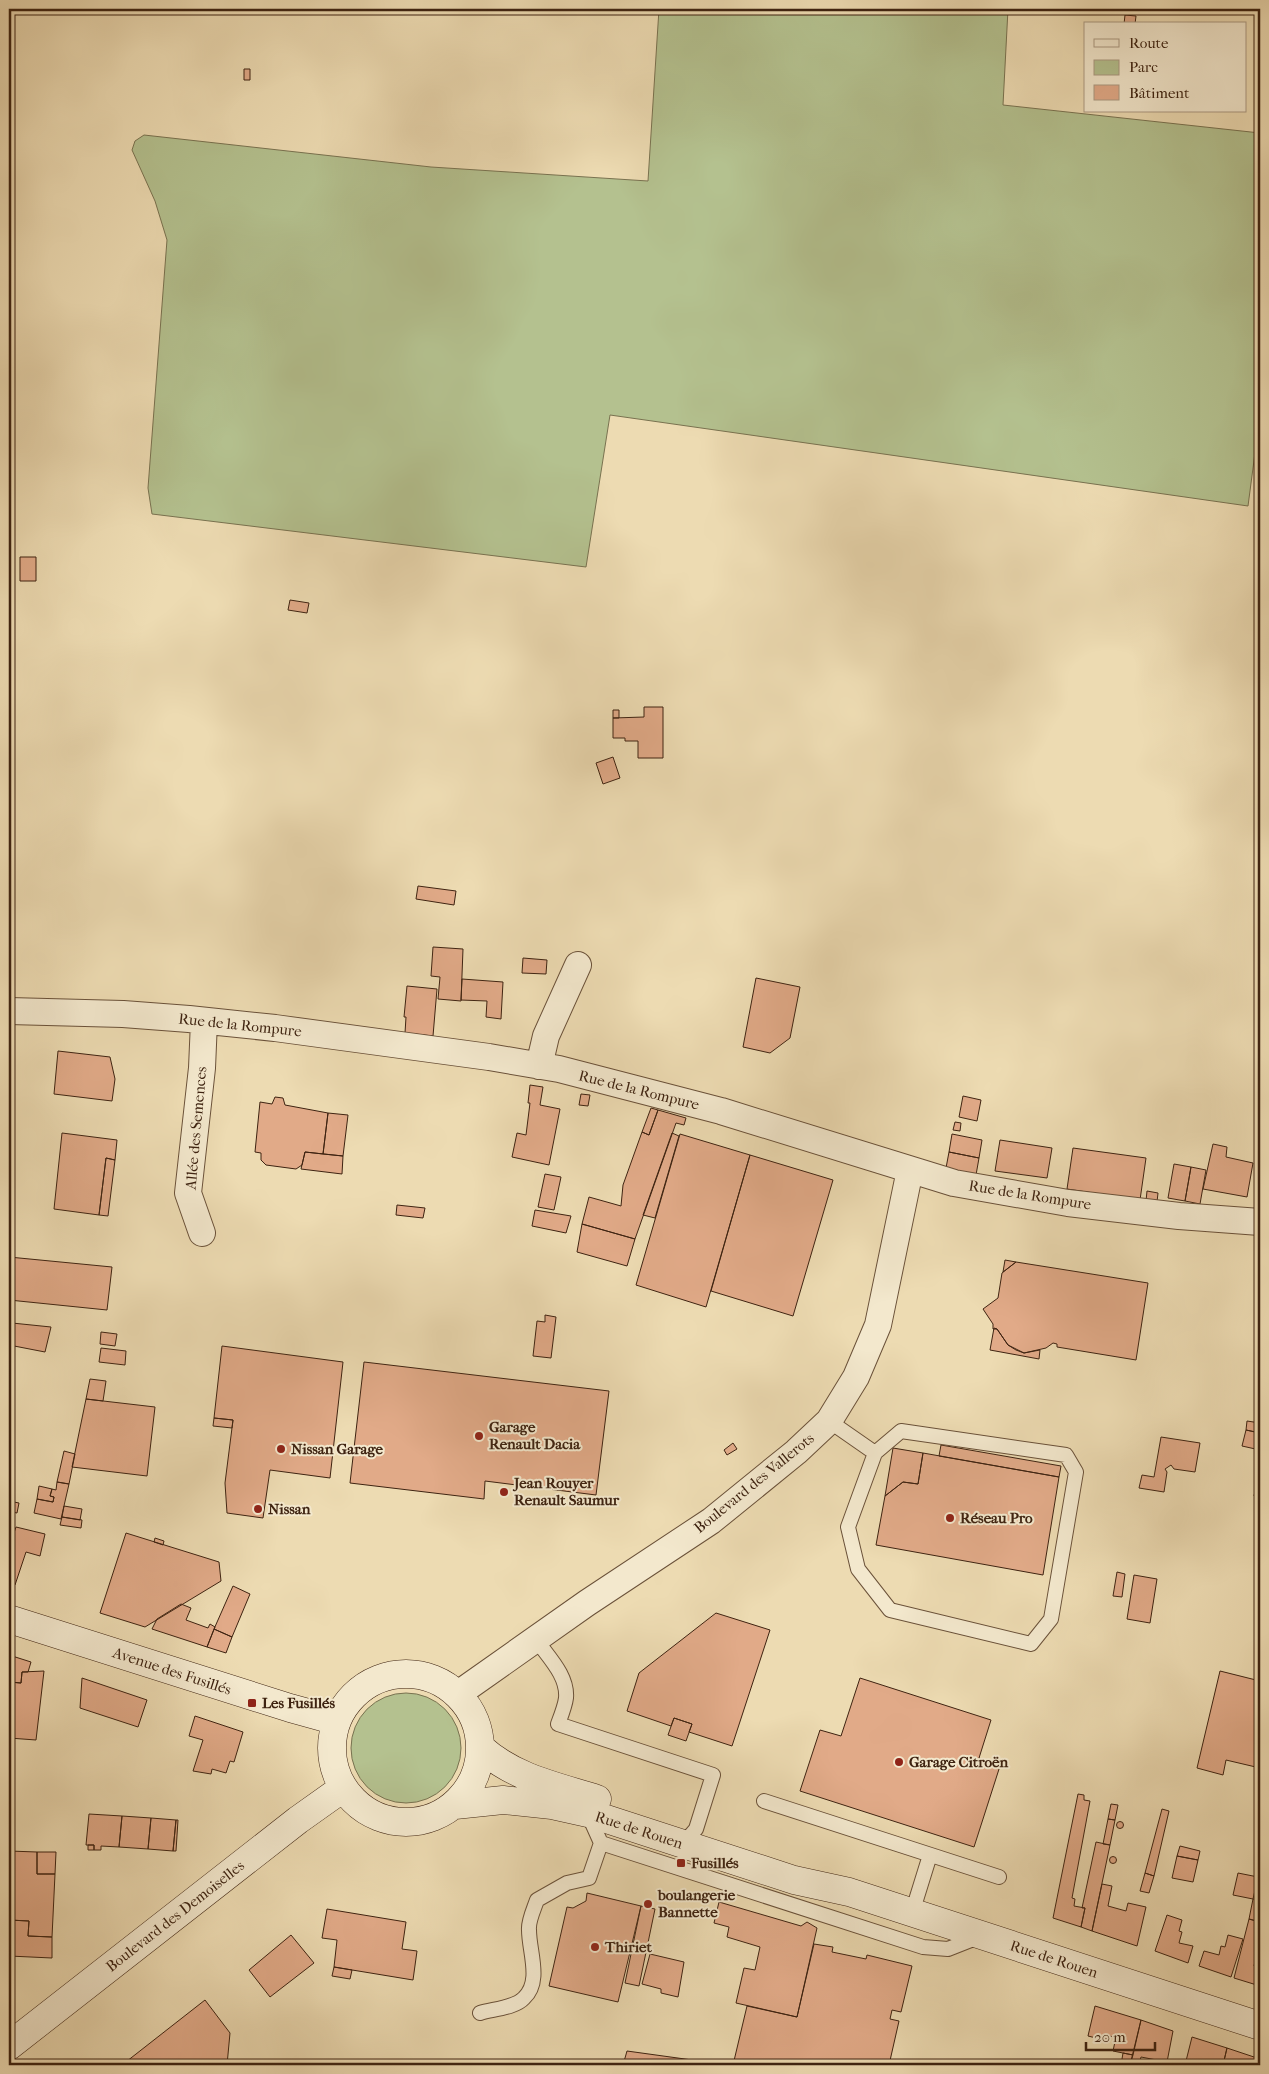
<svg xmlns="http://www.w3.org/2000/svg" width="1269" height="2074" font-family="'IM FELL French Canon',serif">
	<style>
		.green { fill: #b4c18f; stroke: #797250 }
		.building { fill: #e1aa88; stroke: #3e2311 }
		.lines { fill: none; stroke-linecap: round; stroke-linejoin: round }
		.lane-casing { stroke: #6a5139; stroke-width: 16 }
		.street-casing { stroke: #6a5139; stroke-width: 28 }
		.secondary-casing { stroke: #3e2311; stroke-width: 29 }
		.lane { stroke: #f3e8cd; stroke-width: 14 }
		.street { stroke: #f3e8cd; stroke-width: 26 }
		.secondary { stroke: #f3e8cd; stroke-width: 28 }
		.poi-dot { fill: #8f2418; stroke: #f3e8cd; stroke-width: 2 }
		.labels { text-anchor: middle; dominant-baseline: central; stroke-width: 4; stroke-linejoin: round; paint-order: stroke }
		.street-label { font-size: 15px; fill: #3e2311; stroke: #f3e8cd }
		.poi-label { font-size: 15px; font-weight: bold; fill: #3e2311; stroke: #f3e8cd; text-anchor: start }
	</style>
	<rect width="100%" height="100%" fill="#eddbb2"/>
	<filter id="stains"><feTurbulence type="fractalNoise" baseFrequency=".004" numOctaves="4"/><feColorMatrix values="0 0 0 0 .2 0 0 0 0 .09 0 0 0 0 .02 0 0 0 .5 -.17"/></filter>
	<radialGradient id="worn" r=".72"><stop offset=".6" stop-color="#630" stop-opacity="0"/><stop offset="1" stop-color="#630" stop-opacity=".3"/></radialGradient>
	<!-- green -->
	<path class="green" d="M659,9h349l-5,96 257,28v282l-12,91 -638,-91 -24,152 -434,-53 -4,-26 19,-248 -12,-39 -23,-51 3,-9 9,-6 287,32 217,14z
		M351 1748a55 55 0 1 1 110 0a55 55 0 1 1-110 0Z"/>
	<!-- building -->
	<path class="building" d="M1125,15l11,1 -1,8h-11z
		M244,69h6v11h-6z
		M20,557h16v24h-16z
		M290,600l19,3 -2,10 -19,-3z
		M644,707h19v51h-25v-17h-13v-3h-12v-20l31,-1z
		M613,710h6v8h-6z
		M613,757l7,21 -17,6 -7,-21z
		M418,886l38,5 -2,14 -38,-6z
		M433,947l30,2 -2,52 -23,-2 2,-22 -9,-1z
		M523,958l24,2 -1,14 -24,-1z
		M756,978l44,9 -10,51 -20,15 -27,-6z
		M462,979l41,3 -2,37 -15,-2 1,-16 -26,-1z
		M407,986l30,3 -4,47 -28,-3 1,-16h-2z
		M58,1051l52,6 5,22 -3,22 -58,-7z
		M530,1085l13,2 -3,18 20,4 -11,56 -37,-8 5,-24 9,2 4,-32h-2z
		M581,1094l9,1 -2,11 -9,-1z
		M963,1096l18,4 -4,21 -18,-4z
		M275,1097l8,1 2,7 43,8 -5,41 -18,-2 -3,13 -6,4 -30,-4 -5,-5v-7l-6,-1 5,-50 12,2z
		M651,1108l7,2 -9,25 -7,-3z
		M658,1110l28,8 -2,7 -8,-2 -41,116 -53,-15 7,-27 32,9 2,-21 19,-53 7,3z
		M328,1113l20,2 -5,41 -20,-2z
		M955,1122l6,1 -1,8 -7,-1z
		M62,1133l55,7 -2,20 -9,-2 -7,57 -45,-6z
		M672,1133l7,3 -24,82 -12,-3z
		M680,1134l70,21 -44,152 -70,-22z
		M952,1134l30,6 -3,18 -30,-6z
		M1000,1140l52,8 -5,30 -52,-7z
		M1213,1144l14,3 -1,10 27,6 -6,34 -44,-8z
		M1073,1148l73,10 -6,42 -73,-11z
		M305,1152l38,4 -1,18 -41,-5z
		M949,1152l30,6 -3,17 -30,-7z
		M750,1155l83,25 -40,136 -82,-25z
		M106,1158l9,2 -7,56 -9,-1z
		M1174,1164l17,3 -6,34 -17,-3z
		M1191,1167l15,3 -6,34 -15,-3z
		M545,1174l16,3 -7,33 -16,-3z
		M1147,1191l11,2 -1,9 -11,-1z
		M397,1205l28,3 -2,10 -27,-3z
		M535,1210l36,6 -5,17 -34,-7z
		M582,1224l53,15 -8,27 -50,-14z
		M9,1257l103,10 -5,43 -98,-10z
		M1005,1260l11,2 -13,10z
		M1016,1262l132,21 -12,77 -79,-13v-3l-4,-1 -7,5 -22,5 -16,-8 -11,-16h-4v-5l-10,-15 15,-11 4,-25z
		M545,1315l11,2 -5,41 -18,-2 4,-35 8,1z
		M9,1323h3l-3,20z
		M12,1323l39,4 -6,25 -36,-7z
		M994,1328l3,1 11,16 8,5 8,3 16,-3 -1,9 -49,-9z
		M101,1332l16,2 -2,12 -15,-2z
		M222,1346l121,16 -13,116 -60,-8 -7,48 -36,-5 -2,-30 8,-63 -19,-2z
		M101,1348l25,3 -1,14 -26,-3z
		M364,1362l245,29 -13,104 -111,-14 -1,18 -134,-16z
		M90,1379l16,2 -3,20 -17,-2z
		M86,1399l69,8 -8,69 -75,-9z
		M214,1418l19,2 -1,8 -19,-2z
		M1247,1421l13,2v10l-14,-3z
		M1246,1430l14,3v17l-18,-4z
		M1161,1437l39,6 -5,29 -21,-3 -3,-4 -6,4 2,3 -3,20 -25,-4 3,-13 12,2z
		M733,1443l4,6 -10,6 -3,-5z
		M941,1445l120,21 -2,11 -120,-21z
		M893,1448l30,5 -5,31 -15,-2 -18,14z
		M64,1451l11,3 -6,30 -12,-2z
		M923,1453l136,24 -16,98 -167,-30 9,-49 18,-14 15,2z
		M1260,1466v31l-6,-1z
		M57,1482l12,2 -8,35 -27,-6 3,-14 16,3 1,-5 -4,-1 2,-7 4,1z
		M39,1486l13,3 -2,7 4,1 -1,5 -16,-3z
		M14,1502l5,1 -2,10 -5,-1z
		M64,1506l18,3 -2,11 -18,-3z
		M62,1517l20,3 -1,8 -21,-3z
		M16,1527l29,7 -5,22 -14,-4 -11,33 -6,-2v-36z
		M126,1533l93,29 2,19 -76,46 -45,-14z
		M155,1538l9,3 -1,4 -9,-3z
		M1117,1572l8,2 -3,23 -9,-1z
		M1134,1575l23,4 -7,44 -23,-4z
		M233,1586l17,8 -18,43 -18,-8z
		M181,1604l10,4 -5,12 22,8 2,-4 5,3 -8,20 -55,-18 5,-10z
		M716,1613l54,17 -38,116 -43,-14 3,-8 -18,-6 -3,8 -44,-15 12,-38z
		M214,1629l18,8 -6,16 -19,-6z
		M9,1655l22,7 -3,10h-6l-1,11 -12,-1z
		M44,1671l-8,69 -27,-2v-56l12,1 1,-11z
		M1220,1671l40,10v87l-34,-8 -3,15 -26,-7z
		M82,1678l65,22 -9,27 -58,-19z
		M860,1678l131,42 -12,38 21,8 -26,81 -174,-56 20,-61 21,6z
		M195,1716l48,16 -9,30 -4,-1 -4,12 -14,-4 -1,5 -18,-3 10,-31 -14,-4z
		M674,1718l18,6 -6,17 -18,-6z
		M1078,1794l6,1v5l6,1 -18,97 3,1 -1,7 11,2 -4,19 -28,-9z
		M1111,1804l7,1 -3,15 -7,-1z
		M1162,1809l7,2 -15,65 -9,-3z
		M89,1814l33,2 -3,31 -18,-1v4h-7v-5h-8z
		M122,1816l29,2 -3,31 -29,-2z
		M151,1818l25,2 -3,31 -25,-2z
		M1108,1819l7,1 -5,25 -7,-1z
		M176,1820h2l-2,31h-3z
		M1116.5 1825a3.5 3.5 0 1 1 7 0a3.5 3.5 0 1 1-7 0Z
		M1096,1842l14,3 -18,86 -11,-4 4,-19h-3z
		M88,1845h6v5h-6z
		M1180,1846l20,5 -2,9 -21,-4z
		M9,1851l28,1v22h18l-3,63 -24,-1 1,-15 -20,-1z
		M37,1852h19l-1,22h-18z
		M1177,1856l21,4 -5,22 -21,-4z
		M1109.5 1860a3.5 3.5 0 1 1 7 0a3.5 3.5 0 1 1-7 0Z
		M1145,1873l9,3 -5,17 -9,-2z
		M1238,1873l20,4 -5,22 -20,-4z
		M1102,1884l10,2 -4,20 18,5 2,-8 18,4 -9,39 -45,-15z
		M587,1893l54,13 -23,96 -69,-16 18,-79 6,1 13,-7z
		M1253,1899l7,2v21l-11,-3z
		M719,1902l82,24 6,-4 10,6 -20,89 -61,-14 8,-35 11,2 5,-23 -33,-10 2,-10 -15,-4z
		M641,1906l14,3 -16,77 -14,-3z
		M327,1909l79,13 -4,27 15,2 -4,29 -79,-13 3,-27 -15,-2z
		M1167,1915l15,5 -3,11 3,1 -3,11 14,3 -5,17 -33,-12z
		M1249,1919l11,3 -4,24 2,1 -4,19 6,1v19l-26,-8z
		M9,1920l20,1 -1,15 24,1v21l-43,-2z
		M291,1935l23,28 -44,34 -21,-27z
		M1228,1935l15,4 -12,38 -32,-11 5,-15 15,4 2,-9 4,1z
		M814,1944l19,3 -1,5 34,7 1,-4 45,11 -11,46 -9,-2 -2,9 9,2 -10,44h-156l14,-59 50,11z
		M650,1954l34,8 -6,35 -17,-4v-4l-19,-5z
		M334,1967l18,3 -2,9 -18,-3z
		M205,2000l25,33 -3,32h-105z
		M1095,2006l46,14 -8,35 -20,-4 3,-14 -8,-1 -1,3h-7l-12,-3z
		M1141,2020l32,11 -6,31 -26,-5 -2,8h-9z
		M1192,2037l35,11 -4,17h-38z
		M1227,2048l33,11v6h-37z
		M627,2051l94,13v1h-98z
		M1123,2053l10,2 -3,10h-9z"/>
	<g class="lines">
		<defs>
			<path id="lane" d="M829,1421l46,32
				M901,1431l165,24 10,17 -25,147 -20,25 -141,-34 -32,-41 -10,-42 27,-74z
				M535,1638c12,18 33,37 31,60 -1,8 -5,18 -8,26l155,51 -17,54 -13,15
				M764,1801l235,76
				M588,1814l13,29 322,104 25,2 33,-13
				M912,1913l18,-58
				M480,2013c13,-4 35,-5 44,-15 18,-17 5,-46 5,-68 -1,-9 5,-21 8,-30l30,-17 22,-5 12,-35"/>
			<path id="street" d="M9,1011l114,3 66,5 86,9 214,29 70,12 162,42 233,72 114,20 111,13 81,6
				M539,1066l7,-30 32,-71
				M202,1233l-14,-40 14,-125 2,-47
				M458,1694l129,-91 124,-82 85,-69 33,-31 27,-44 22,-52 32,-155"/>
			<path id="secondary" d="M9,1619l281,89 47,13
				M332 1748a74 74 0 1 1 148 0a74 74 0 1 1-148 0Z
				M481,1748c33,30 75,38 116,51
				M455,1805l48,-5 49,5 36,8 206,67 55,12 411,134
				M9,2046l289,-226 45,-32"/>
		</defs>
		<!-- lane casing -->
		<use href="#lane" class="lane-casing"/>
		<!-- street casing -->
		<use href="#street" class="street-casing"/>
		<!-- secondary casing -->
		<use href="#secondary" class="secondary-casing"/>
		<!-- lane -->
		<use href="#lane" class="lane"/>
		<!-- street -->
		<use href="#street" class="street"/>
		<!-- secondary -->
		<use href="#secondary" class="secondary"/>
	</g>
	<!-- markers -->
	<g class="poi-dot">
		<circle cx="479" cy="1436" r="5"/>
		<circle cx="281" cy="1449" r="5"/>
		<circle cx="504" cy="1492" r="5"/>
		<circle cx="258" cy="1509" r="5"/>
		<circle cx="950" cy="1518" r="5"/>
		<rect x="247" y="1698" width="10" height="10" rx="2.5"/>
		<circle cx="899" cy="1762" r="5"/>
		<rect x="676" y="1858" width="10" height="10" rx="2.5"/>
		<circle cx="648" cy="1904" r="5"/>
		<circle cx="595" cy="1947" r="5"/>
	</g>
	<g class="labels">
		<!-- street labels -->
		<g class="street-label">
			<text transform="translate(240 1025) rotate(6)">Rue de la Rompure</text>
			<text transform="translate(639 1090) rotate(14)">Rue de la Rompure</text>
			<text transform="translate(196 1128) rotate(-85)">Allée des Semences</text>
			<text transform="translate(1030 1195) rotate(9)">Rue de la Rompure</text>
			<text transform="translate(754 1483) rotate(-39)">Boulevard des Vallerots</text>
			<text transform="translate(172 1671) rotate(18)">Avenue des Fusillés</text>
			<text transform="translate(639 1830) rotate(18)">Rue de Rouen</text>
			<text transform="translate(175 1916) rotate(-38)">Boulevard des Demoiselles</text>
			<text transform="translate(1054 1959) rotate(18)">Rue de Rouen</text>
		</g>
		<!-- poi labels -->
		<g class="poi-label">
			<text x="489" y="1427">Garage<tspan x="489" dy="17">Renault Dacia</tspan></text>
			<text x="291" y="1449">Nissan Garage</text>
			<text x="514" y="1483">Jean Rouyer<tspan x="514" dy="17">Renault Saumur</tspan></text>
			<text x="268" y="1509">Nissan</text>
			<text x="960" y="1518">Réseau Pro</text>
			<text x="262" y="1703">Les Fusillés</text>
			<text x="909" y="1762">Garage Citroën</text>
			<text x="691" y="1863">Fusillés</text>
			<text x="658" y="1895">boulangerie<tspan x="658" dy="17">Bannette</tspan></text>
			<text x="605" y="1947">Thiriet</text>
		</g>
	</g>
	<!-- margin -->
	<rect width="1269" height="2074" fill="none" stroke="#eddbb2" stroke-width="30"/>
	<rect x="10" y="10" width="1249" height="2054" fill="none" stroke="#3e2311" stroke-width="2.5"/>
	<rect x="15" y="15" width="1239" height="2044" fill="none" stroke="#3e2311"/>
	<!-- legend -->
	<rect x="1084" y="22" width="162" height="90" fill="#f3e8cd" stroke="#ab9982"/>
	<rect x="1094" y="39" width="25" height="8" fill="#f3e8cd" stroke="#ab9982"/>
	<text x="1129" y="48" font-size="15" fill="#3e2311">Route</text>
	<rect x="1094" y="60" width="25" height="15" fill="#b4c18f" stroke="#ab9982"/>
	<text x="1129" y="72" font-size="15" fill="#3e2311">Parc</text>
	<rect x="1094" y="85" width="25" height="15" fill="#e1aa88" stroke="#ab9982"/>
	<text x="1129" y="98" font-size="15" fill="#3e2311">Bâtiment</text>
	<!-- scale -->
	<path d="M1086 2042v8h69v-8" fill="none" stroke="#3e2311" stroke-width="2.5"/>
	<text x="1094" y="2042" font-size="15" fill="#3e2311" stroke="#f3e8cd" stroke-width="4" paint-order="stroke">20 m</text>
	<rect width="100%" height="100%" filter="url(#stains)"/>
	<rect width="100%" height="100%" fill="url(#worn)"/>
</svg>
